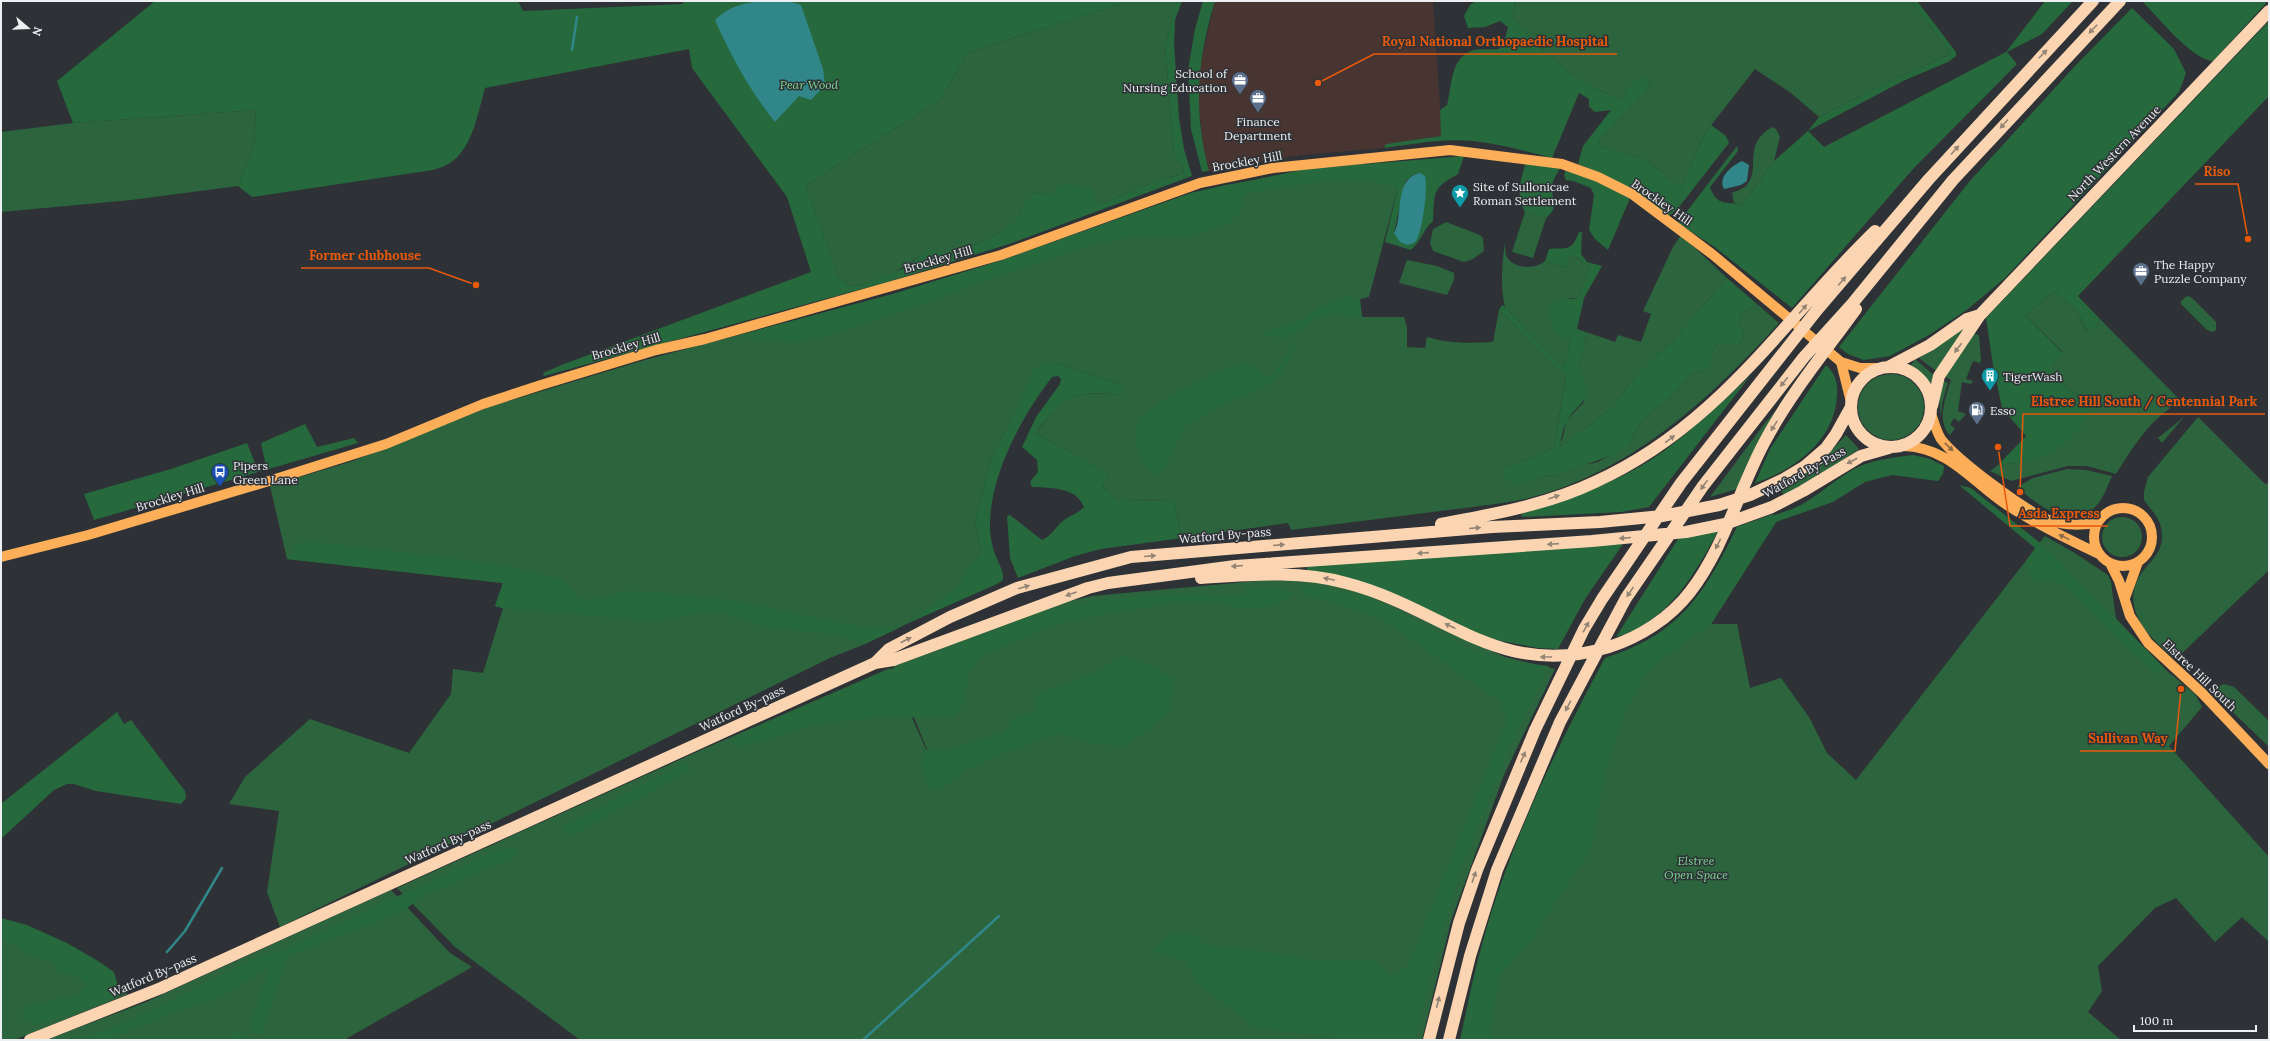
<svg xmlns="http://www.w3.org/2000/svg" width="2270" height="1041" font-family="Lora,serif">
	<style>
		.medical { fill: #483431 }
		.green { fill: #2c653d }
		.forest { fill: #26693c; fill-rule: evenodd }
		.water { fill: #318689 }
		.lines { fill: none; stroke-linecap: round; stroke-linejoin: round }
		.stream { stroke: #318689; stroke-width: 2.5 }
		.primary { stroke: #fcae59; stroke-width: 10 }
		.highway { stroke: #fbd5b1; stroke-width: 12 }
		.oneway { fill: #948474 }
		.oneway2 { fill: #8b6a46 }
		.labels { text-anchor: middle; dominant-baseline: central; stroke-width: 3; stroke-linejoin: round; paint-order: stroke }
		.poi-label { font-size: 12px; fill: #edeff2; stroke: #2e3236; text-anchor: start }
		.park-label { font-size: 12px; font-style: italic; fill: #7dd995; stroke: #2e3236 }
		.street-label { font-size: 12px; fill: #edeff2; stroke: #2e3236 }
		.leader { fill: none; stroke: #e8590c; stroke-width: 1.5 }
		.callout-dot { fill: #e8590c; stroke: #2e3236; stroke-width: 1.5 }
		.callout-label { font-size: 13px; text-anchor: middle; font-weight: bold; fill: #e8590c; stroke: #2e3236; stroke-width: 3; stroke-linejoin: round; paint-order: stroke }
	</style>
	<rect width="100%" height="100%" fill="#2e3236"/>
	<!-- medical -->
	<path class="medical" d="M1215,1h218l9,135 -56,8 -2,4 -83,7 -92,16 -6,-24 -5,-50 1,-28z"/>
	<!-- green -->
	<path class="green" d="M1131,1h46l-12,45 9,110 9,11 1,6 -44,14 -36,16 -7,-3 -62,-8 -12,11 -4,13 -17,16 -32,15 -23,8 -24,-2c-20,16 -47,32 -73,33l-13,-12 -31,-89 133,-84 30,-49z
		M1515,1h396l39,51 -1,3 -62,27 -68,35 -28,-24 -36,-24 -50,64 -24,54 -38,-29 -44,-12 1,-6 51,-53 -3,-8 -7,-3 -10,7 -12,16c-42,-17 -77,-46 -106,-81z
		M256,110l-2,36 -16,40 -107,14 -130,12v-80l72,-9z
		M1772,127l4,2 4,8 -6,24 -32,44 -8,-2 -2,-10c4,-2 11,-4 14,-7 16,-17 -5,-41 26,-59z
		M1362,163l36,24 -29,110 -9,2 1,18h43l3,10v20l18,1 2,-11c23,7 43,6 66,5l6,-32 67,65 -12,73 -49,20 25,14 13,-6 14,-1 27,-10 14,-3 33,-19 6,-16 9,-11 18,-12 30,-31 10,-2 8,-20 5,-7h23c6,-8 4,-13 -1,-21l2,-10 16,-9 22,19c-70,77 -150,151 -254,176 -23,5 -47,7 -69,10 -55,7 -110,14 -165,21l-3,-7 -106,15 -8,-37 -54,-1 -18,-13 8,-13 -74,-41c7,-10 27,-34 40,-37 14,-4 30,-3 44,-1l4,-10 -67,-22 -45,57 -21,37 -16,65 6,29c-7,10 -12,23 -20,31 -35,37 -84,58 -131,76l-550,269 -13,-35 12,-81 -50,-7 16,-27 65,-58 99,34 42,-59 2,-25 30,4 20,-65 -8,-2 8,-23 -216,-24 -17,-73 83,-25 136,-54 156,-47 248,-66 110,-34 188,-67 34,-8z
		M1525,212l21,6 -13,40 -21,-6z
		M1446,222l34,13 3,3 1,13 -11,8 -9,3 -31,-11 -3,-8 3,-14z
		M1681,235l46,43 -55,63 -32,29 -26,36 -49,37 -7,3 5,-9 3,-16 18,-19 -3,-25 -3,-9 7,-21 1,-15 29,10 3,-7 23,7 10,-28 -8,-3 30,-64z
		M1505,242c0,4 0,9 1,13 5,14 30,15 39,6l21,7 3,-10 5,-3 16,13 -12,30h-9l1,41 -6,28 -59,-60c-5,-21 -3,-44 0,-65z
		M1407,260l30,6 17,7v7l-7,15 -48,-12z
		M2054,291l24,22 9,19 13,-13 81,82c-31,18 -46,43 -65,73l-29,-8h-19l-57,15 -21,-10 8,-6 16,-2 73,-58 -33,-28 -2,-12 11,-13 -38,-37z
		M2187,296l4,1 25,25v8l-3,2 -6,-2 -26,-26v-3z
		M1968,323l-32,48 -17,-13z
		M1974,334l5,1 2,26 -1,2 -7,-2 -7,18 7,2 -2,3 -9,-2 -4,29 8,3 -7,8 -5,-4 -4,7 5,3 -5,7c-14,-13 -4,-40 1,-55l-7,-4z
		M1915,359l20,17 -4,7 -20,-18z
		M1858 407a33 33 0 1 1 66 0a33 33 0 1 1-66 0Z
		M1942,380l6,3 -6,21 -1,14 -2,-23z
		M1787,398l-50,91 -27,8 55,-74z
		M2184,417l-22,26 -4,-5z
		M2198,417l67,67 4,-1v87l-93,89c-24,-18 -56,-49 -37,-82 9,-15 24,-23 23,-42 0,-15 -10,-24 -18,-35v-8l4,-15z
		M1846,435l13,14 -37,25 -38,21 -4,-7 38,-23z
		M2067,469l19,1 26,6c-4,9 -8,20 -14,28 -26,29 -59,2 -81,-17l16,-9z
		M1773,514l3,8 -65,102h26l13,64 31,-10 28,39 18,36 29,27 189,-244 28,16 35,23 3,7 5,37 51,52 28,23 7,13 -33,39 100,111 -1,84 -26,-24 -27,25 -39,-44 -21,10 -57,58 4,25 -14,21 33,28h-660c7,-31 12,-64 21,-95 27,-100 74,-196 123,-287 74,-23 100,-64 132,-131z
		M2102 537a20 20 0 1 1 40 0a20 20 0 1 1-40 0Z
		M1268,580l50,2 44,10 143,65 50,12 -51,106 -53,146 -29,119h-842l-125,-93 -58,-59 304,-138 189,-82 46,104 -43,-107 133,-54 66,-15z
		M2224,684l10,3 35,34v26l-54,-52 4,-9z
		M391,890l59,63 22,14 -128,73h-298l100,-38z
		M1,927l23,5 95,54 9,8 -114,46h-13z"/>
	<!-- forest -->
	<path class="forest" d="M155,1h363l5,10 160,-7v-3h448l-162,51 -30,49 -133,84 31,89 13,12 11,-1 44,-17 18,-15 9,-4 15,6 23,-8 32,-15 17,-16 4,-13 12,-11 18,2 4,-7 10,-4 24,6 6,11 7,3 36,-16 44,-14 -1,-6 -9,-11 -9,-110 12,-45h5l-7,19 -1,23 5,75 5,31 8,27 -183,68 -118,37 -347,95 -1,-3 16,-7 252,-94 -24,-75 -95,-129 -3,-19 -204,39c-7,24 -12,60 -35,75 -5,3 -11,5 -17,7l-181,27 -14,-11 16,-40 2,-36 -183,13 -16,-42z
		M1203,1h12c-18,59 -22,109 -6,170l-7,1 -11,-43 -3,-59 7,-41z
		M1476,1h39l-2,17c29,35 64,64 106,81l12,-16 10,-7 7,3 3,8 -51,53 -1,6 44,12 38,29 24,-54 6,-8 15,11 3,7 -50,64 -10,9c-32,-24 -54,-38 -91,-52l5,-18 28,-36 -16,2 -6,-5v-8l-10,-6 -27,65c-26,-7 -52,-14 -79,-17 -29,-3 -60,3 -89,7l2,-4 55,-8 -1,-26 7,-5c5,-18 3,-46 24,-54 7,-3 20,-1 28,-2l6,-10 3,-12 -8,-6 -15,6 -17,1 -4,-12 6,-11z
		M1911,1h6l39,51v4l-8,6 -43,18 -97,51 16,16 182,-95 39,-51h28l-31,33 -35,18 10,12 -104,105 -121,139 -76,-60 -38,-25 59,-77 1,5 -28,36c7,20 16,14 32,18l32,-44 34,-30 11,-14 68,-35 62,-27 1,-3z
		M2142,1h126l-55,60c-21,-1 -55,-44 -71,-60z
		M2132,8l42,41 12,24 -7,19 -174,186 -37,31 -39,26 -39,21 -26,4 -16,-6 -9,-7 130,-165 105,-115z
		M2269,21v75l-191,200 22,23 -12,14 -10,-20 -24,-22 -29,24 38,38 -11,12 2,12 33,28 3,8c-24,38 -48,48 -92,52l28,-29 -24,-28 -9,-43 -7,-47z
		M1464,156l-6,18c-27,15 -23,18 -25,47 -10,9 -12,20 -22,29l-26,-8 13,-55c-49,-14 -106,-1 -155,7l-2,16 -13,14 -43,14 -44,-3 -41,8 -110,36 -75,28 -93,30 -29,6 -51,-5 -1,-3 152,-41 110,-34 188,-67 115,-24zM1413,175l13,17 -3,7v17l-29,17 9,-42 3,-10z
		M1526,162l34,6c-3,6 -9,14 -8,21 0,13 7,18 -6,29l-21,-6c-10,-17 -4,-33 1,-50z
		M1566,169l34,12 30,17 -22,52 -13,-11 -6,-9 5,-35 -3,-7 -18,-7 -7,-1 -2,-5z
		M1579,232h3l-1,22 6,8 15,4 -18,32 -7,31 9,3 -1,15 -7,21 11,24c-6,12 -15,17 -21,27 -5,7 -6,19 -9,27l6,-3 49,-37 26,-36 32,-29 55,-63 30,26 -16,9 -2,10c5,8 7,13 1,21h-23l-5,7 -1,13 -7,7 -10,2 -30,31 -18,12 -9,11 -6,16 -16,11 -58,21 -14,1 -13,6 -13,2 -8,-3 -6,-7 2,-6 49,-20 12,-72 -67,-66 3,-5 3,2 59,60 6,-28c-16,2 -20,-20 -22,-32l6,-6 24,-3 12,-30 -16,-13 -5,3 -3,10 -21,-7 4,-12c18,-2 22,4 30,-17z
		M1348,296l12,3 2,18 -28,-3 -16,3 -14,12 -19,9 -22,-3 1,-3 37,-12 19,-13z
		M1295,341l2,2 -6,14 -14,21 -14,10 -33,13 -44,25 -10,17 -11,26 -8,7c-17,-11 -29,-42 -15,-59 10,-13 84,-53 100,-53 11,0 19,8 27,14l18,-23z
		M1057,363l67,22 -1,8 -3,2c-14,-2 -30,-3 -44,1 -12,3 -34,27 -40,37l74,41 -8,13 18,13 54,1 8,37 -81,11 -26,7 -57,22 -8,-20 -3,-42 3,-1 32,25c12,-6 12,-12 21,-19 7,-6 15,-7 21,-14 -8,-20 -32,-19 -52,-20l-2,-5 8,-10 -1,-12 -15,-13 14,-30 24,-33 1,-5 -3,-3 -6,1c-30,39 -63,99 -62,150 0,8 2,19 5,27 3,9 9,16 8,26l-6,4 -95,42 -37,18 -26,-9 -79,-9 -44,-15 -65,10 -148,-13 -8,-2 8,-23 -216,-24 8,-14 11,-4 185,22 71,16 18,20h16l32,-8 34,2 70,7 124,26 24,3 22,-3 43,-30 16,-15 20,-30 -6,-29 16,-65 21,-37 21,-49 10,-7z
		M1826,365c9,8 12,18 11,30 -2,46 -43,75 -82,88l15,-34z
		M1751,375l-102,132 -28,5 -99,5 -1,-3c47,-14 99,-32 140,-61 32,-23 61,-51 90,-78z
		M305,424l12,23 37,-9 4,5 -264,77 -10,-26 87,-25 76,-26 10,25 4,1 5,-3 -5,-23z
		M1913,455l17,4 14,7 -1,8 -5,7 -46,-6 -27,7 -32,20 -57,20 -65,102 -42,30 -23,21 -21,35 -21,68 -13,71 -65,99 -27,28 -9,56 5,8h-35c7,-32 13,-64 22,-95 27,-100 74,-195 123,-287 74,-23 100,-64 132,-131 18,-6 37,-11 55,-18 20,-8 36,-24 54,-35 20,-14 44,-16 67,-19z
		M1959,485l12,3 78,62 114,117 -7,7 -66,-62 -23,-25 -14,-6h-16l-7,-5 -3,-16 8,-12z
		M1718,531c-23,43 -51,92 -102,106l62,-98z
		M1623,544l-38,55 -27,50 -20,-1 -42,-8 -189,-69v-5z
		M1303,585c23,3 46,6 68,14 31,12 59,31 90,45 28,13 57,19 88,22l-38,79 -49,121 -35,124 -12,50h-55l-104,-12 -59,-45 -10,-22 -35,-9 15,-18 25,-1 13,12 50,5 58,10h61l17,16 17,-10 99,-246 -7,-19 -119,-82 -53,-19 -26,-4z
		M1247,586l29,1 18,7 -25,13 -29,1 -24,-6h-38l-95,16 -33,9 -68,29 -13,17 -6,31 -11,14 -71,-1 -39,4 -34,5 -70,22 -6,-7 7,-6 142,-62 156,-59 40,-11 39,-5 55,-5 73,2z
		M1123,655l27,10 23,14 -4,34 -43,33 -34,-2 -33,-10 -58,20 -36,16 -22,17 -14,2 -8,-26 4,-13 27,-1 52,-17 10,-14 20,-6 3,-18 59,-22z
		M117,712l7,12 7,-4 54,71 1,7 -5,6 -85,-13 -22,-7h-7l-13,6 -53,49 1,-36z
		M686,762l5,8 -122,67 -7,-10z
		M515,847l1,9 -97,42 -15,13 -116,45 -26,78 -10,-1 -3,-4 21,-62 -52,32 -34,9 -76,32h-35l33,-10 71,-32 38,-21 42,-20 27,-8 213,-99z
		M1,918l26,7 40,18 31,18 16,11 7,24 -48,18 -39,11 -13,-8 4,-10 51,-12 9,-11 -5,-6 -21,-6 -9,-12 -21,-4 -20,-15 -8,-3z
		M240,1032l13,8h-34z"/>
	<!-- water -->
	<path class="water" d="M788,1l13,4 22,64 2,16 -14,15 -12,-4 -24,26c-25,-31 -44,-66 -60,-102 20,-20 45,-19 73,-19z
		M1742,161l7,4 -2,16 -6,4 -17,4c-7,-12 9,-24 18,-28z
		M1420,173l5,3c3,12 -2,51 -8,63 -2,4 -5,5 -10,6l-7,-3 -6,-9c10,-18 -1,-54 26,-60z"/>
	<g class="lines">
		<!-- stream -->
		<path class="stream" d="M572,50l5,-33
			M167,952l18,-21 37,-63
			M863,1040l136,-124"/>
		<!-- primary -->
		<path class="primary" d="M1841,362l10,40
			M1931,413c3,9 5,18 10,26 15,20 87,75 111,82 15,5 29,4 45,2
			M1903,446c46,1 69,36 104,59 29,19 60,34 92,49
			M2094 537a29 29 0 1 1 58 0a29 29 0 1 1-58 0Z
			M1,557l87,-22 181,-54 117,-37 97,-40 58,-19 115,-35 49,-11 296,-84 199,-72 73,-15 177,-18 112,14 36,13 34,17 80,60 129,108 19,6h20
			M2111,565l8,16 11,35 18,27 54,50 67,71
			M2125,598l13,-36"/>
		<!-- highway -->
		<path class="highway" d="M1890,366l40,-21 37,-26 13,-4
			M1851 407a40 40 0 1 1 80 0a40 40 0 1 1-80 0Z
			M1932,406l7,-30 41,-61 289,-304
			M1441,524c52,-10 106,-19 154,-42 125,-57 186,-160 280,-251
			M1201,578c48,-3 98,-8 145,5 98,25 153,98 263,64 31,-10 61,-29 81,-55 34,-44 48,-100 74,-149 25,-48 61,-91 92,-134
			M875,663l14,-14 61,-32 67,-29 114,-31 361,-30 108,-5 62,-6 57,-11 31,-10 34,-16 20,-12 22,-19 10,-14 15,-27
			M30,1040l131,-52 714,-325 18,-3 195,-72 20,-5 127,-17 357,-25 94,-9 39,-8 47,-17 31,-16 58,-35 28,-8
			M1429,1040l30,-117 18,-53 58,-140 49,-101 18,-30 79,-116 136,-173 112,-131 164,-178
			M1449,1040l21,-84 27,-86 63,-148 66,-124 77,-112 101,-129 48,-53 101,-124 167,-179"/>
	</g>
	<!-- one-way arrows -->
	<defs><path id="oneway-solid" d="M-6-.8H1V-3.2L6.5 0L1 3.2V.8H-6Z"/></defs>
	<g class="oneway">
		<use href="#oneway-solid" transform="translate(2093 29) rotate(134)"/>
		<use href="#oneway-solid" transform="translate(2043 54) rotate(-46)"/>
		<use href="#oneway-solid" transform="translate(2004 124) rotate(132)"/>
		<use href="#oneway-solid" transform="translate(1955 150) rotate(-48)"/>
		<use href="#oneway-solid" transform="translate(1842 281) rotate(-50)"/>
		<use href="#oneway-solid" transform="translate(1803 309) rotate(-49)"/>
		<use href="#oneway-solid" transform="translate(1958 348) rotate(127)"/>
		<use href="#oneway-solid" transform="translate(1784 382) rotate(129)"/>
		<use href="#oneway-solid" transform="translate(1774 426) rotate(122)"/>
		<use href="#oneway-solid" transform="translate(1670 439) rotate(-37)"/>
		<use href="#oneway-solid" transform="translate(1852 461) rotate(152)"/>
		<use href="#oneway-solid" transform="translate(1704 485) rotate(126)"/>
		<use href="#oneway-solid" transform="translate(1554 497) rotate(-19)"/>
		<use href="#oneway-solid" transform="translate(1475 528) rotate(-5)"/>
		<use href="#oneway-solid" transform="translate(1625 538) rotate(175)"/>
		<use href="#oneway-solid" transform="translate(1553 544) rotate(176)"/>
		<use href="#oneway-solid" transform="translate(1718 544) rotate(116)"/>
		<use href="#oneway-solid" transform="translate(1279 545) rotate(-5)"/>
		<use href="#oneway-solid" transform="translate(1423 553) rotate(176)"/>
		<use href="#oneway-solid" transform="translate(1150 556) rotate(-5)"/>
		<use href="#oneway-solid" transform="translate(1237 566) rotate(175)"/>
		<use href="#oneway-solid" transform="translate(1329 579) rotate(-168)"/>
		<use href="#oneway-solid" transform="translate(1024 587) rotate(-16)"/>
		<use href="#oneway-solid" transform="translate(1630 592) rotate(124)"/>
		<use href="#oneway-solid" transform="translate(1071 594) rotate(160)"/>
		<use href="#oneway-solid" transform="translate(1450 626) rotate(-155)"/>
		<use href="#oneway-solid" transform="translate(1586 627) rotate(-61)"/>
		<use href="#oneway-solid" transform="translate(906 640) rotate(-27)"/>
		<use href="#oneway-solid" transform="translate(1546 657) rotate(-180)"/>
		<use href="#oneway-solid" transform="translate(1568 706) rotate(118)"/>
		<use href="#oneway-solid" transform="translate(1523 757) rotate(-66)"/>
		<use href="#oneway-solid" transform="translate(1474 877) rotate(-71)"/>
		<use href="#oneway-solid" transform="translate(1438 1002) rotate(-76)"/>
	</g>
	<g class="oneway2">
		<use href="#oneway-solid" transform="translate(1949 447) rotate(44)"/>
		<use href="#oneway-solid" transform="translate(2064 537) rotate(-154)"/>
	</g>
	<!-- icons -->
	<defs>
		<symbol id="office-pin" viewBox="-11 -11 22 30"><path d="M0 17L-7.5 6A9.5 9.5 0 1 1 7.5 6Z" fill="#5c6f8a" stroke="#2e3236"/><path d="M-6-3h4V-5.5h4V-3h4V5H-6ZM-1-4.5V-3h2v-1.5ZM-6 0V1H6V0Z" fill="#fff"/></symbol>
		<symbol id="sight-pin" viewBox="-11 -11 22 30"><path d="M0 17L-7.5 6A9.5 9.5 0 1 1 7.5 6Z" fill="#0f9aa8" stroke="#2e3236"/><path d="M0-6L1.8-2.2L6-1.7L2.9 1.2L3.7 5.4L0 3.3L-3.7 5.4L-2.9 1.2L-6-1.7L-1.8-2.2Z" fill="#fff"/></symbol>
		<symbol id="building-pin" viewBox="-11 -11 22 30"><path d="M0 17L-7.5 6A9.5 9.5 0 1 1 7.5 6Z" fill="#0f9aa8" stroke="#2e3236"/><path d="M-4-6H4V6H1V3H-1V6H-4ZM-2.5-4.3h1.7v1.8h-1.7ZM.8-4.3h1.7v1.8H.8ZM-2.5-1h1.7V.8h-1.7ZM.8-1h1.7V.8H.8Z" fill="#fff"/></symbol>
		<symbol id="fuel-pin" viewBox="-11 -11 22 30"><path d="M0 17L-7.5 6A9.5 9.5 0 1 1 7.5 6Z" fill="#5c6f8a" stroke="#2e3236"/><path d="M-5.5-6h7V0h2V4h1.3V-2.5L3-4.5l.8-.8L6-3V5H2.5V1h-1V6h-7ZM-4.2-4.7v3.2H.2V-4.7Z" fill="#fff"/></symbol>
		<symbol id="bus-pin" viewBox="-11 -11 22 30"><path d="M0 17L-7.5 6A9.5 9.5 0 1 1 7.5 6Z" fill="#1a4fb4" stroke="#2e3236"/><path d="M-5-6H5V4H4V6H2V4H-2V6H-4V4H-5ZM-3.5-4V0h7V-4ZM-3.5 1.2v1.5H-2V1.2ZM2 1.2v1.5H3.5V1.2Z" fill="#fff"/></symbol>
	</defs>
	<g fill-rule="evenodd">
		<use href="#office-pin" x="1230" y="70" width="20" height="27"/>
		<use href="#office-pin" x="1248" y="88" width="20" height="27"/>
		<use href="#sight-pin" x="1450" y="183" width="20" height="27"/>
		<use href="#office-pin" x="2131" y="261" width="20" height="27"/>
		<use href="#building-pin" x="1980" y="366" width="20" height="27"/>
		<use href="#fuel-pin" x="1967" y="400" width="20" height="27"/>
		<use href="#bus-pin" x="210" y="462" width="20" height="27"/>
	</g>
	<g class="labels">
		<!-- poi labels -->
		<g class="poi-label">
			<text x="1227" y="73" text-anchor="end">School of<tspan x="1227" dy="14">Nursing Education</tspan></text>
			<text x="1258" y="121" text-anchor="middle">Finance<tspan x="1258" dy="14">Department</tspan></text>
			<text x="1473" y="186">Site of Sullonicae<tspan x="1473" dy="14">Roman Settlement</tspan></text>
			<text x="2154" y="264">The Happy<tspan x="2154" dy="14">Puzzle Company</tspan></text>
			<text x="2003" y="376">TigerWash</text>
			<text x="1990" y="410">Esso</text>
			<text x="233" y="465">Pipers<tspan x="233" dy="14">Green Lane</tspan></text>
		</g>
		<!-- park labels -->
		<g class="park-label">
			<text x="809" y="84">Pear Wood</text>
			<text x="1696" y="860">Elstree<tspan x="1696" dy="14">Open Space</tspan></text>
		</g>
		<!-- street labels -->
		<g class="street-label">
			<text transform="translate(2114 153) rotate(-46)">North Western Avenue</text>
			<text transform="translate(1247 161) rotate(-10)">Brockley Hill</text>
			<text transform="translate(1662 202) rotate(35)">Brockley Hill</text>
			<text transform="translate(938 259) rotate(-16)">Brockley Hill</text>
			<text transform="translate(626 346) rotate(-16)">Brockley Hill</text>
			<text transform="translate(1804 472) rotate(-29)">Watford By-Pass</text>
			<text transform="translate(170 497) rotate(-17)">Brockley Hill</text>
			<text transform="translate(1225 535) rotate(-5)">Watford By-pass</text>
			<text transform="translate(2200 675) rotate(44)">Elstree Hill South</text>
			<text transform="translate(742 708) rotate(-25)">Watford By-pass</text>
			<text transform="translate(448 842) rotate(-24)">Watford By-pass</text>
			<text transform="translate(153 975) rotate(-23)">Watford By-pass</text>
		</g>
	</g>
	<!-- callouts -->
	<path class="leader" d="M1318 83L1374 54H1617M2248 239L2238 184H2195M476 285L429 268H301M2020 492L2023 414H2265M1998 447L2010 526H2108M2181 689L2175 751H2080"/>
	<g class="callout-dot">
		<circle cx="1318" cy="83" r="4"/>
		<circle cx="2248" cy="239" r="4"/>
		<circle cx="476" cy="285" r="4"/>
		<circle cx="2020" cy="492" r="4"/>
		<circle cx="1998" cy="447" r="4"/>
		<circle cx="2181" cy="689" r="4"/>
	</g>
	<g class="callout-label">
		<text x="1495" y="46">Royal National Orthopaedic Hospital</text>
		<text x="2217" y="176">Riso</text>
		<text x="365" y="260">Former clubhouse</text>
		<text x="2144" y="406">Elstree Hill South / Centennial Park</text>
		<text x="2059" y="518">Asda Express</text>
		<text x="2128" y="743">Sullivan Way</text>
	</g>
	<!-- border -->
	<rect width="2270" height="1041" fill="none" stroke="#edeff2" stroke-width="4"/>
	<!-- north arrow -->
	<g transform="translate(28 28) rotate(109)" stroke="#2e3236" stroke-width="3" paint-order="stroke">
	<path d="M0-3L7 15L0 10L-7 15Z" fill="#edeff2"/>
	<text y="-6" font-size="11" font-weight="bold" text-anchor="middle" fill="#edeff2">N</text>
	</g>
	<!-- scale -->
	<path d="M2134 1025v6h122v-6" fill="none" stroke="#edeff2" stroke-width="2"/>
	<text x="2140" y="1025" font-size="12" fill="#edeff2" stroke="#2e3236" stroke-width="3" paint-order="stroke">100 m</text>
</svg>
